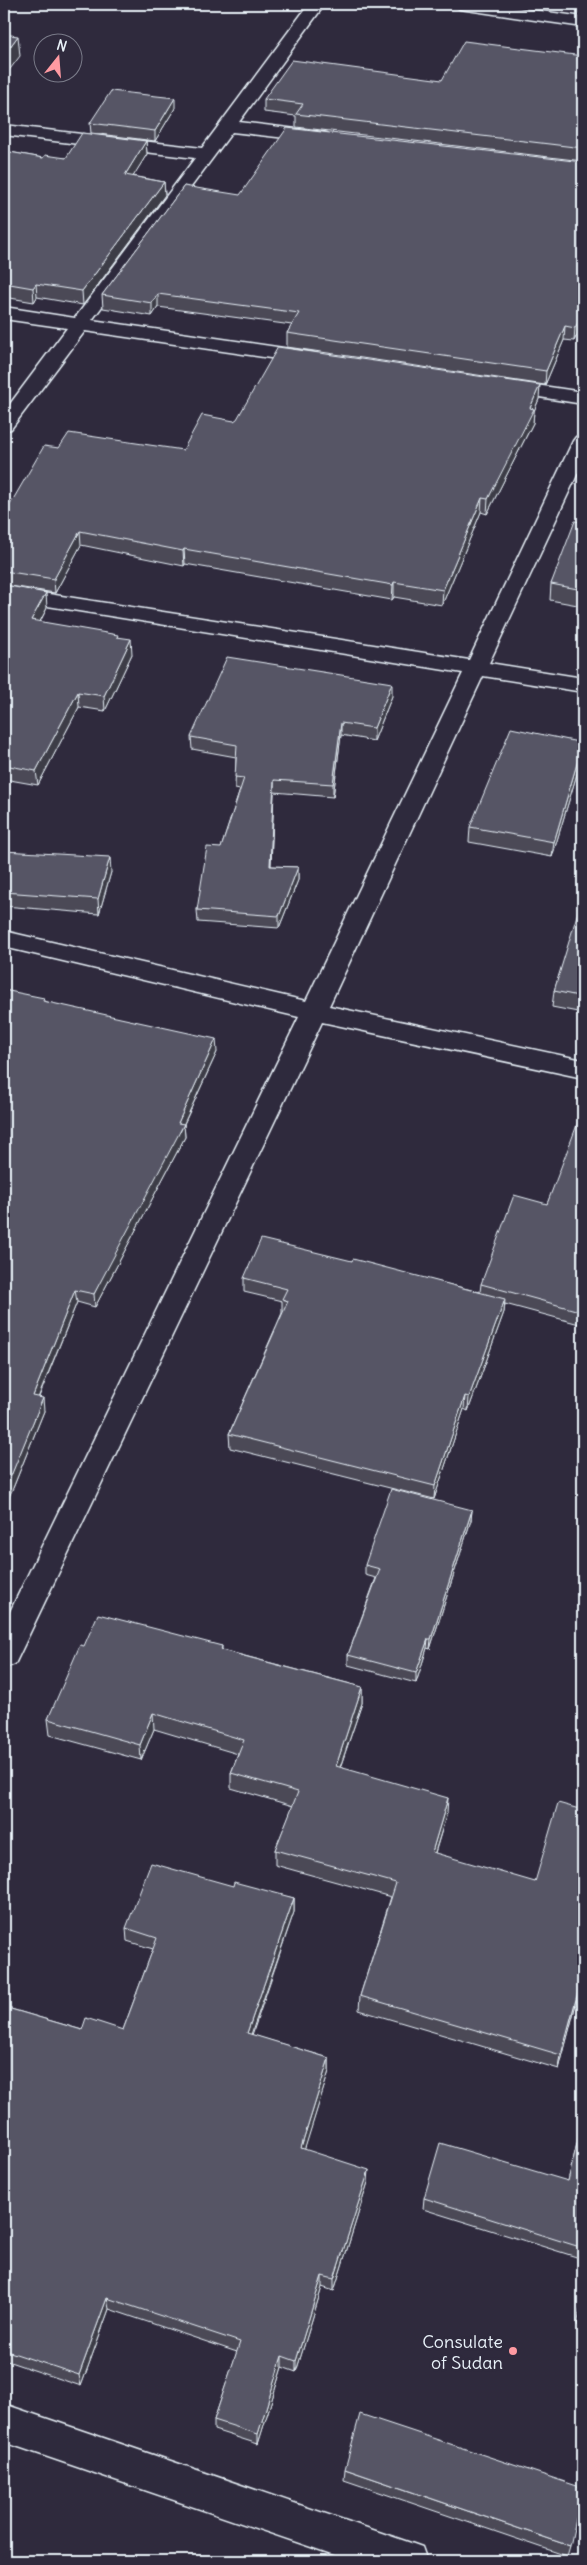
<svg xmlns="http://www.w3.org/2000/svg" width="587" height="2565" font-family="Delius,sans-serif">
	<style>
		.lines { fill: none; stroke-linecap: round; stroke-linejoin: round }
		.minor-casing { stroke: #e8f1f8; stroke-width: 3 }
		.minor { fill: #2f2a3d; fill-rule: evenodd }
		.wall { fill: #4b4957; stroke: #e8f1f8 }
		.shaded-wall { fill: #3d3c47; stroke: #e8f1f8 }
		.building { fill: #575565; stroke: #e8f1f8 }
		.poi-dot { fill: #ff9aa2; stroke: #2f2a3d; stroke-width: 2 }
		.labels { text-anchor: middle; dominant-baseline: central; stroke-width: 5; stroke-linejoin: round; paint-order: stroke }
		.near-poi-label { font-size: 18px; fill: #e8f1f8; stroke: #2f2a3d; text-anchor: end }
	</style>
	<rect width="100%" height="100%" fill="#2f2a3d"/>
	<filter id="ink" filterUnits="userSpaceOnUse"><feTurbulence type="fractalNoise" baseFrequency=".02" numOctaves="2"/><feDisplacementMap in="SourceGraphic" scale="10" xChannelSelector="R" yChannelSelector="G"/><feConvolveMatrix kernelMatrix="1 2 1 2 8 2 1 2 1" color-interpolation-filters="sRGB"/></filter>
	<g filter="url(#ink)">
		<g class="lines">
			<defs>
				<path id="minor" d="M309,4h16l-86,118 82,10 6,1 3,4 -3,4 -6,1 -89,-10 -140,188 219,32 7,2 3,4 -3,4 -7,2 -226,-33 -74,98 -7,2v-19l63,-84 -63,-9v-12l71,11 120,-160 -191,-23v-10l198,23z
					M452,4h40l91,13v10l-123,-18z
					M502,380l81,12v12l-88,-14 -3,-4 3,-4z
					M583,435v27l-94,201 94,15v14l-100,-16 -154,330 254,54v18l-261,-56 -307,642 -11,4v-44l295,-607 -295,-70v-16l302,70 157,-328 -459,-74v-12l465,73 104,-219 3,-4z
					M4,2404l404,138 14,5 5,14h-75l-348,-119z"/>
			</defs>
			<!-- minor casing -->
			<use href="#minor" class="minor-casing"/>
			<!-- minor -->
			<use href="#minor" class="minor"/>
		</g>
		<!-- wall -->
		<path class="wall" d="M583,56v105l-287,-34v-11l-32,-4v-13l178,-19z
			M175,108l-20,33 -64,-8 -1,-10z
			M146,141l1,13 -14,22 31,6 1,13 -82,110 -46,-8 -3,5 -30,-5v-146l39,7h23z
			M184,186l399,137 -9,18 -10,-1 -19,45 -258,-38v-14l5,-8 -134,-18 -6,9 -49,-8 -1,-13z
			M539,399l-5,12 -1,12 -46,91 -6,-2 -39,93 -48,-8 -2,3 -207,-36 -1,2 -103,-21 -26,48 -51,-8 43,23 -7,14 78,15 14,17 -27,57 -26,-4 -41,78 -34,-6v-264l55,-67 124,2 51,-29z
			M583,522v84l-33,-6 1,-16z
			M392,696l-18,45 -33,-6 -8,62 -59,-5 -3,74 27,1v13l-19,48 -81,-6 -1,-12 24,-62 19,-58 -5,-1 1,-32 -44,-8 -1,-12z
			M582,757l-30,100 -83,-15 1,-15z
			M4,851l107,21 -12,42 -95,-8z
			M583,902v111l-31,-6 2,-16z
			M44,1001l173,51 -33,72 1,13 -90,170 -18,-5 -38,95 5,14 -31,77z
			M583,1118v207l-78,-21 -1,8 -36,99 -4,-2 -30,90 -204,-51 -1,-14 53,-121v-12l-38,-9v-14l108,-17 128,31 1,-8 66,-80z
			M472,1510l-1,10 -41,129 -3,-1 -11,35 -68,-18v-10l28,-77 -11,-3v-10z
			M84,1646h138v4l140,37v16l-22,65 107,45 -12,40 148,124 -24,92 -200,-59 1,-14 31,-99 -116,-32v-15l18,-44 -62,-18v-15l7,-19 -84,-25 -13,31 -91,-25 -2,-16z
			M233,1886l61,12v14l-42,123 77,23v13l-25,79 64,32 -34,109 -12,-4 -26,85 -14,-5 -24,77 -44,-14v-10l23,-68 -128,-43 -28,77 -77,-26v-353l78,23h41l30,-81 -26,-8 -1,-13z
			M583,2119v140l-160,-50 1,-11 144,-17z
			M583,2298v29l-6,-2z
			M345,2469l225,77 -3,10 -223,-76z"/>
		<!-- shaded-wall -->
		<path class="shaded-wall" d="M18,36l2,20 -16,21v-22z
			M175,98v10l-20,33v-10z
			M146,141l1,13 -21,34 -1,-13z
			M164,182l1,13 -82,110 -1,-14z
			M36,284l1,13 -3,5 -1,-14z
			M158,294v13l-6,9v-13z
			M583,313v10l-9,18 1,-13z
			M565,326l-1,14 -19,45 1,-14z
			M540,385l-1,14 -5,12 -1,12 -46,91 1,-15 42,-91z
			M482,498l-1,14 -39,93 1,-15z
			M80,531l1,14 -26,48 -1,-14z
			M184,549l1,15 -1,2 -1,-15z
			M394,582v15l-2,3 1,-15z
			M46,593l1,15 -14,27 -2,-15z
			M131,639l1,15 -27,57 -1,-15z
			M392,683v13l-18,45v-13z
			M78,692l1,15 -41,78 -2,-14z
			M341,723v12l-8,62v-13z
			M583,743l-1,14 -30,100 2,-15z
			M274,780v12l-4,86v-12z
			M110,857l1,15 -12,42 -1,-15z
			M298,867v13l-19,48v-12z
			M216,1039l1,13 -37,80 4,-8 1,13 -90,170 -1,-13 84,-171z
			M75,1290l2,12 -43,106 -1,-12z
			M505,1299l-1,13 -36,99 1,-14z
			M465,1396l-1,13 -30,90 1,-13z
			M43,1398l1,13 -31,77 -9,20v-16z
			M472,1510l-1,10 -41,129 1,-10z
			M428,1639l-1,9 -11,35v-10z
			M362,1687v16l-27,79 1,-16z
			M153,1713l1,16 -13,31 -1,-15z
			M448,1798l-1,15 -17,55 2,-16z
			M294,1898v14l-47,134v-13z
			M583,1973v4l-24,92 2,-14z
			M329,2058v13l-28,90v-13z
			M369,2170l-1,12 -34,109v-12z
			M322,2276v11l-26,85v-11z
			M107,2298l2,11 -28,77 -2,-11z
			M282,2356v11l-24,77v-10z"/>
		<!-- building -->
		<path class="building" d="M4,34l14,2 -14,19z
			M464,41l119,15v92l-287,-34 7,-10 -39,-5 28,-39 150,20z
			M111,91l64,7 -20,33 -65,-8z
			M287,128l296,34v151l-8,15 -10,-2 -19,45 -259,-38 12,-20 -141,-19 -6,9 -50,-8 82,-109 56,9z
			M82,133l64,8 -21,34 39,7 -82,109 -46,-7 -3,4 -29,-5v-132l39,7 2,-3 21,3z
			M278,347l262,38 -10,23 4,1 -46,90 -6,-1 -39,92 -49,-8 -1,3 -209,-36 -1,2 -103,-20 -26,48 -50,-8v-56l40,-69 15,2 10,-15 114,17 19,-35 32,6 3,-2z
			M575,521l8,1v68l-32,-6z
			M4,585l42,8 -15,27 87,15 -1,2 14,2 -27,57 -26,-4 -42,79 -32,-6z
			M227,657l165,26 -18,45 -33,-5 -8,61 -59,-4 -4,86 28,1 -19,49 -82,-6 10,-63 14,1 23,-70 -9,-1 2,-32 -46,-8z
			M511,728l72,15 -29,99 -84,-15z
			M4,851l106,6 -12,42 -94,-7z
			M581,902h2v95l-29,-6z
			M4,990l40,8 -1,3 173,38 -38,84 6,1 -90,170 -19,-4 -42,106 10,2 -32,78 -7,16z
			M580,1117l3,1v194l-102,-28 33,-89 33,9z
			M261,1239l91,22 1,-2 152,40 -36,98 -4,-1 -30,90 -206,-52 59,-133 -6,-2 5,-10 -43,-11z
			M391,1489l81,21 -41,129h-3l-12,34 -68,-18 32,-86 -15,-4z
			M98,1614l124,32 -1,4 141,37 -26,79 112,32 -16,54 103,30 23,-79 25,7v163l-22,82 -201,-59 36,-113 -121,-33 23,-58 -67,-19 13,-33 -91,-27 -13,32 -92,-26 32,-74 4,1z
			M151,1863l82,23 1,-4 60,16 -47,135 82,25 -28,90 68,22 -35,109 -12,-3 -26,85 -14,-5 -24,78 -44,-14 26,-78 -133,-44 -28,77 -75,-25v-343l78,23 4,-12 37,12 34,-92 -31,-10z
			M583,2119v129l-159,-50 16,-55 128,38z
			M583,2298v19l-4,-2z
			M360,2414l223,74 -13,58 -225,-77z"/>
	</g>
	<!-- markers -->
	<circle class="poi-dot" cx="513" cy="2351" r="5"/>
	<g class="labels">
		<!-- near-poi labels -->
		<g class="near-poi-label">
			<text x="503" y="2341">Consulate<tspan x="503" dy="21">of Sudan</tspan></text>
		</g>
	</g>
	<!-- margin -->
	<rect width="587" height="2565" fill="none" stroke="#2f2a3d" stroke-width="20"/>
	<rect x="10" y="10" width="567" height="2545" fill="none" stroke="#e8f1f8" stroke-width="2" filter="url(#ink)"/>
	<!-- north arrow -->
	<g transform="translate(58 58) rotate(17)"><circle r="24" fill="#2f2a3d" stroke="#797a88"/>
	<path d="M0-4L9 19L0 12L-9 19Z" fill="#ff9aa2"/>
	<text y="-8" font-size="14" font-weight="bold" text-anchor="middle" fill="#e8f1f8">N</text>
	</g>
</svg>
